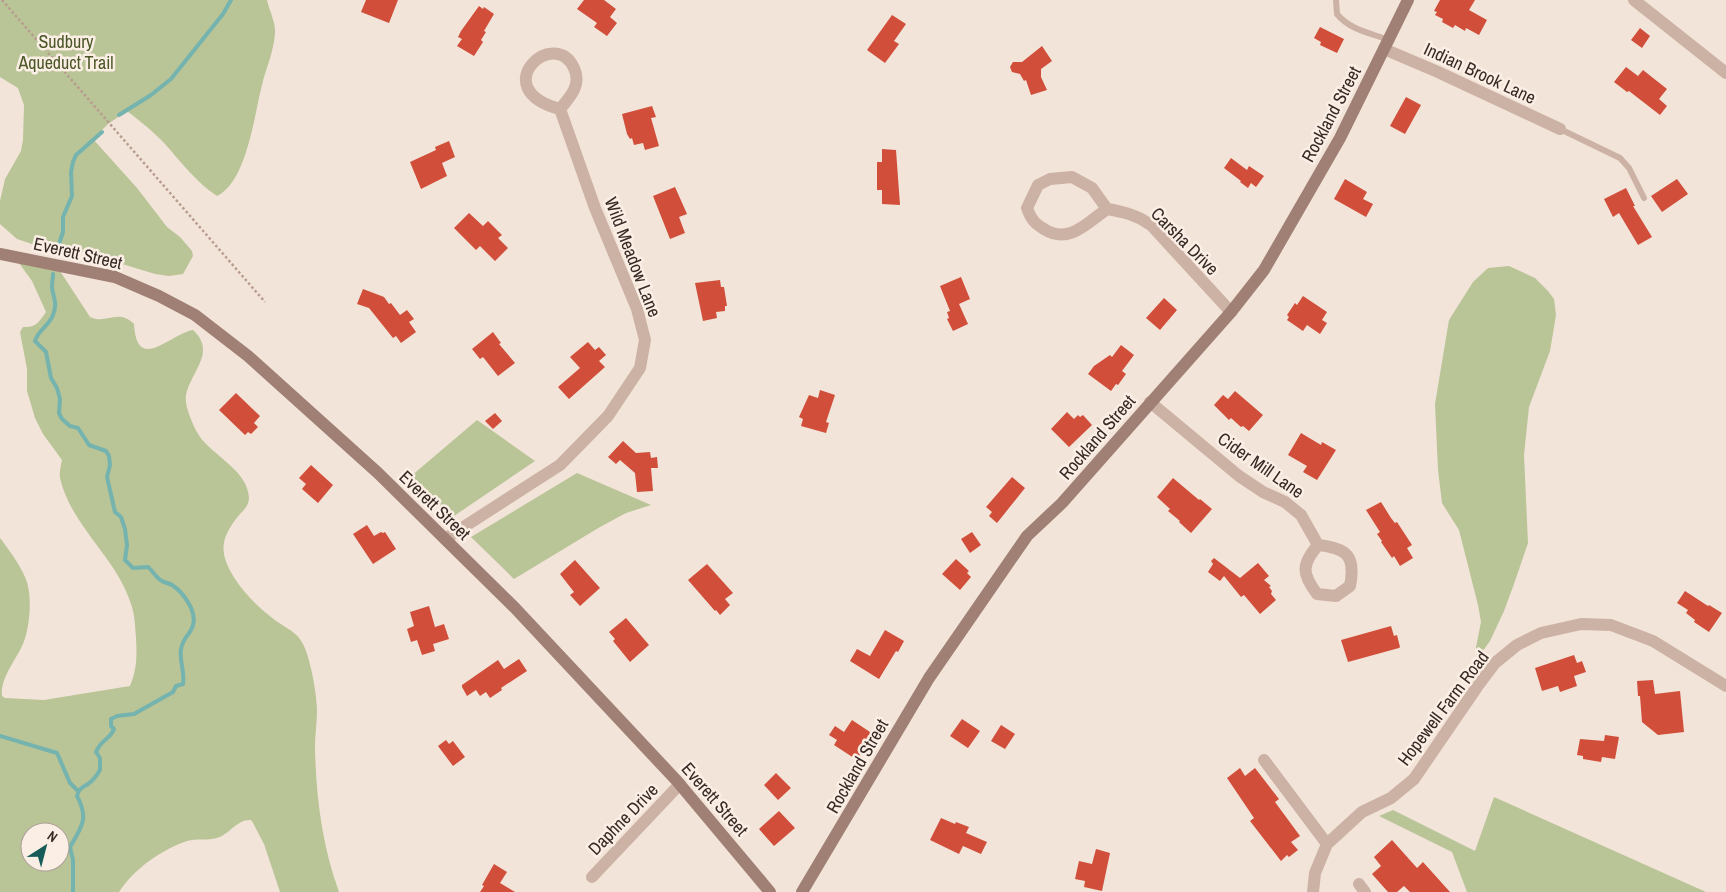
<svg xmlns="http://www.w3.org/2000/svg" width="1726" height="892" font-family="'Archivo Narrow',sans-serif">
	<style>
		.green { fill: #b9c497; fill-rule: evenodd }
		.lines { fill: none; stroke-linecap: round; stroke-linejoin: round }
		.stream { stroke: #75b3af; stroke-width: 4 }
		.building { fill: #d04e3a }
		.path { stroke: #b89c8e; stroke-width: 2.5; stroke-dasharray: 2.5 2.5; stroke-linecap: butt }
		.lane { stroke: #ccb2a4; stroke-width: 6 }
		.street { stroke: #ccb2a4; stroke-width: 12 }
		.secondary { stroke: #a08075; stroke-width: 12 }
		.labels { text-anchor: middle; dominant-baseline: central; stroke-width: 5; stroke-linejoin: round; paint-order: stroke }
		.park-label { font-size: 18px; fill: #4b5728; stroke: #fbefe5 }
		.street-label { font-size: 18px; fill: #372a26; stroke: #fbefe5 }
	</style>
	<rect width="100%" height="100%" fill="#f3e4d9"/>
	<!-- green -->
	<path class="green" d="M0,0h267c2,10 9,23 8,33 -1,18 -9,35 -13,52 -8,31 -15,96 -45,111 -20,-13 -36,-34 -52,-52 -11,-12 -25,-23 -38,-33l-19,13 -15,15 44,49 30,39 13,10 12,14 1,5 -10,18 -14,2 -14,-2 -72,-22 -42,-5 -24,-8 -17,-15v-23l5,-22 16,-28 2,-11 1,-35 -6,-17 -18,-11z
		M19,263l41,8 30,46c16,8 28,-9 44,7 3,50 36,10 59,6 24,22 -2,41 -7,65 -1,6 1,13 3,19 3,8 6,16 11,23 15,20 48,34 49,61 0,7 -5,12 -9,16 -20,24 -22,38 -5,65 9,14 23,28 36,38 19,15 30,14 37,40 5,17 8,35 9,52 0,13 -2,26 -2,38 1,50 7,98 24,145h-59l-16,-48 -11,-21 -2,-3c-14,-1 -21,14 -34,18 -9,3 -21,0 -30,3 -26,9 -53,28 -68,51h-119v-354c9,12 19,25 25,39 8,17 5,50 -2,67 -7,16 -23,34 -21,52l3,2 39,2 86,-14c7,-16 7,-31 6,-48 -1,-12 -1,-23 -5,-34 -14,-46 -60,-78 -71,-126 -1,-5 1,-13 2,-18l-19,-26 -8,-16 -8,-27v-22l-7,-37 3,-5c13,1 16,-5 23,-15l-14,-31zM30,832h30v30h-30z
		M1509,266l26,12 13,13 6,8 2,16 -6,36 -21,56 -5,48 4,88 -14,41 -10,27 -14,30 -13,18 -1,-12 5,-25 -3,-17 -19,-75 -17,-27 -4,-33 -3,-66 14,-84 24,-38 15,-14z
		M477,420l58,41 -84,57 -41,-41z
		M577,473l74,32 -25,8 -26,14 -86,52 -43,-42z
		M1494,797l212,95h-239l-15,-40 -73,-36 14,-6 82,41z"/>
	<g class="lines">
		<!-- stream -->
		<path class="stream" d="M119,115l32,-20 20,-16 52,-65 8,-14
			M58,247l5,-15v-15l9,-21 -1,-24 2,-10 3,-7 26,-23
			M53,274c0,4 -1,9 -1,13 1,11 6,15 1,28 -4,11 -15,15 -18,26l11,11 5,26 6,10 3,11 -1,14 3,6 8,7 8,2 11,17 17,6 3,5 1,9 -3,12 8,35 6,5 4,12 2,16 -2,15 8,8 15,-1c5,4 8,11 14,14 3,2 7,2 10,4 11,7 25,26 21,40 -2,9 -10,12 -12,24 -2,12 4,22 2,35l-7,2 -3,6 -39,22 -17,2 -6,3v7l3,3c-5,12 -12,9 -18,23l4,6v12c-3,5 -7,11 -12,14 -6,4 -9,4 -11,12 12,22 5,31 -7,51l3,13v32
			M0,736l57,17 13,30 8,8"/>
	</g>
	<!-- building -->
	<path class="building" d="M366,0h32l-9,23 -28,-11z
		M584,0h20l12,9 -6,8 7,6 -10,13 -13,-9 3,-4 -20,-14z
		M1440,0h35l-6,10 18,10 -8,15 -13,-7 -1,3 -10,-6 -2,3 -11,-6 1,-3 -8,-4 2,-3 -3,-1z
		M479,6l4,3 1,-2 10,7 -10,17 2,1 -5,8 2,2 -9,14 -17,-10 5,-7 -4,-2 3,-6z
		M892,15l14,9 -12,17 5,3 -14,19 -18,-13z
		M1320,27l24,12 -7,14 -17,-8 1,-3 -7,-4z
		M1640,28l10,8 -8,12 -11,-8z
		M1042,46l10,15 -11,8v8l6,13 -16,5 -5,-15 -2,1 -4,-7 -8,-2 -2,-5 3,-5h9z
		M1626,67l12,9 5,-6 24,19 -8,10 8,7 -7,9 -31,-24 -2,1 -13,-10z
		M1406,97l15,8 -16,29 -15,-8z
		M652,106l4,11 -5,1 8,28 -14,4 -2,-7 -9,2 -2,-7 -2,1 -3,-5 -5,-20z
		M449,141l6,16 -13,6 5,13 -26,13 -11,-27 26,-12 -1,-3z
		M882,149l14,1 4,55 -18,-1v-14h-5v-28h5z
		M1231,158l16,12 2,-4 15,10 -8,11 -5,-4 -3,5 -8,-6 1,-1 -17,-13z
		M1345,179l22,13 -4,7 10,5 -7,13 -32,-18z
		M1677,179l11,15 -26,18 -11,-16z
		M675,187l12,27 -8,3 6,16 -15,6 -17,-43z
		M1626,188l9,18h-2l19,31 -14,8 -19,-32 -6,4 -9,-18z
		M469,213l14,13 5,-5 14,14 -4,3 10,10 -13,13 -15,-15 -4,4 -22,-22z
		M961,277l9,22 -11,5 9,20 -15,7 -6,-12 2,-1 -2,-6 3,-1 -10,-25z
		M720,280l1,7h3l3,19h-2v5l-9,1 1,6 -14,3 -8,-38z
		M363,289l21,8 5,7 2,-1 9,12 7,-5 7,9 -5,3 7,10 -15,11 -5,-7 -3,2 -24,-30 -12,-4z
		M1303,296l24,16 -5,8 5,3 -7,11 -13,-9 -4,6 -16,-11 2,-3 -2,-2 8,-12 2,2z
		M1164,298l13,12 -17,20 -14,-12z
		M493,332l8,11 -2,1 16,19 -17,13 -15,-19 -3,2 -8,-10z
		M588,342l7,8 4,-3 7,8 -7,6 6,6 -36,32 -11,-12 22,-19 -10,-11z
		M1121,345l13,10 -12,16 4,3 -8,11 -2,-1 -5,7 -23,-17 6,-8 16,-11 2,2z
		M820,390l15,5 -9,27 3,1 -3,10 -25,-7 2,-7 -4,-2 10,-22 9,3z
		M1235,391l28,24 -14,16 -6,-5 -2,1 -10,-9 -2,2 -15,-15 9,-10 5,4z
		M236,393l24,23 -6,7 4,4 -7,7 -3,-2 -3,3 -26,-25z
		M1067,412l7,7 4,-4 2,2 3,-2 9,10 -23,22 -18,-18z
		M495,413l7,8 -9,8 -8,-8z
		M1301,433l20,12 1,-3 14,8 -19,30 -14,-8 4,-6 -19,-11z
		M623,441l13,12 14,-1 1,6 6,-1 1,11h-7l2,23 -16,1 -2,-19 -15,-13 -4,4 -8,-7z
		M311,465l22,20 -15,18 -16,-14 4,-5 -7,-6z
		M1012,477l13,11 -28,35 -8,-7 3,-4 -6,-5z
		M1173,478l26,22 1,-1 12,10 -21,24 -12,-11 1,-1 -12,-10 2,-2 -13,-12z
		M1381,502l10,16 4,5 2,-1 15,23 -5,3 6,10 -13,8 -6,-10 -2,2 -11,-16 1,-1 -5,-7 3,-2 -14,-22z
		M367,525l7,11 7,-4 2,1 2,-1 11,17 -23,15 -20,-30z
		M972,532l9,13 -11,8 -9,-14z
		M1214,558l26,20 18,-15 11,13 -5,4 7,6 -2,1 3,4 -1,3 5,6 -16,14 -16,-19 -3,2 -17,-21 -4,5 -12,-9 5,-8 -2,-3z
		M956,559l13,12 -2,2 4,4 -11,13 -18,-16z
		M575,560l25,28 -20,18 -10,-11 4,-3 -14,-18z
		M707,564l26,29 -8,6 5,6 -10,10 -4,-5 -1,1 -27,-31z
		M1685,591l23,15 1,-1 13,8 -13,19 -15,-10 1,-2 -9,-7 2,-3 -11,-7z
		M429,606l6,21 9,-3 5,15 -16,5 2,7 -13,4 -5,-15 -6,2 -4,-13 7,-3 -4,-14z
		M626,618l23,27 -19,17 -17,-21 2,-2 -6,-7z
		M1391,626l3,10 3,-1 3,12 -1,1 -51,14 -7,-22z
		M885,630l19,11 -6,11 -2,-1 -17,28 -29,-18 7,-12 13,7z
		M1574,655l3,8 5,-2 4,11 -12,4 3,10 -17,6 -2,-6 -16,5 -7,-23z
		M519,659l8,12 -26,17 1,2 -12,8 -4,-6 -6,4 -4,-6 -9,6 -5,-9v-2l36,-25 6,9z
		M1653,680l2,14 25,-3 4,41 -26,3 -16,-13 -2,-26h-2l-1,-15z
		M962,719l18,12 -12,17 -18,-12z
		M852,720l21,14 -16,26 -23,-15 3,-5 -8,-5 6,-9 9,6z
		M1001,725l14,9 -10,15 -14,-8z
		M1605,735l14,2 -4,22 -13,-2 -1,5 -18,-3v-3l-6,-1 3,-16 24,2z
		M446,740l3,4 4,-3 12,16 -12,9 -15,-20z
		M1240,768l5,8 10,-8 24,31 -4,3 25,34 -9,6 7,8 -9,7 -2,-2 -6,6 -31,-40 4,-3 -27,-40z
		M776,773l15,15 -13,12 -14,-15z
		M779,811l16,17 -21,18 -15,-17z
		M941,818l14,6 1,-2 13,5 -3,6 21,9 -6,12 -18,-8 -4,8 -29,-14z
		M1392,840l25,28 6,-6 27,30h-40l-6,-6 -7,6h-9l-16,-18 9,-8 -7,-9z
		M1096,849l14,4 -8,38 -18,-4 1,-6 -10,-2 4,-18 13,3z
		M494,864l13,8 -7,11 15,9h-35l4,-6 -2,-1z"/>
	<g class="lines">
		<!-- path -->
		<path class="path" d="M2,0l263,302"/>
		<!-- lane -->
		<path class="lane" d="M1336,0l1,14c13,16 33,19 52,26
			M1560,129l60,29 9,10 15,30"/>
		<!-- street -->
		<path class="street" d="M1634,0l92,73
			M1384,49l54,23 122,57
			M1107,209l-15,-21 -20,-11 -22,2 -12,6 -11,23c4,11 7,15 17,21 25,16 43,-6 63,-20 17,3 30,6 44,16l80,87
			M1150,402l89,74 24,16 22,10 16,13 17,30c-17,20 -16,29 -1,49l19,2 14,-10c6,-30 -3,-38 -32,-41
			M445,539l115,-74 48,-49 32,-48 5,-28 -8,-31 -42,-101 -35,-99c10,-12 22,-24 14,-41 -20,-43 -89,21 -14,41
			M1264,760l63,84
			M592,877l88,-93
			M1359,884l6,8
			M1313,892l2,-19 12,-29 35,-32 29,-14 23,-19 63,-92 18,-24 22,-18 24,-12 40,-9 30,1 42,16 73,45"/>
		<!-- secondary -->
		<path class="secondary" d="M0,254l115,23 44,19 36,19 53,41 130,117 137,135 162,173 93,111
			M802,892l127,-214 98,-142 35,-33 169,-191 33,-42 76,-132 68,-138"/>
	</g>
	<g class="labels">
		<!-- park labels -->
		<g class="park-label">
			<text x="66" y="41">Sudbury<tspan x="66" dy="21">Aqueduct Trail</tspan></text>
		</g>
		<!-- street labels -->
		<g class="street-label">
			<text transform="translate(1480 73) rotate(25)">Indian Brook Lane</text>
			<text transform="translate(1331 114) rotate(-62)">Rockland Street</text>
			<text transform="translate(1185 241) rotate(45)">Carsha Drive</text>
			<text transform="translate(78 253) rotate(13)">Everett Street</text>
			<text transform="translate(633 257) rotate(69)">Wild Meadow Lane</text>
			<text transform="translate(1097 437) rotate(-49)">Rockland Street</text>
			<text transform="translate(1261 465) rotate(35)">Cider Mill Lane</text>
			<text transform="translate(435 505) rotate(44)">Everett Street</text>
			<text transform="translate(1443 708) rotate(-53)">Hopewell Farm Road</text>
			<text transform="translate(857 766) rotate(-60)">Rockland Street</text>
			<text transform="translate(715 799) rotate(49)">Everett Street</text>
			<text transform="translate(623 819) rotate(-46)">Daphne Drive</text>
		</g>
	</g>
	<!-- north arrow -->
	<g transform="translate(45 847) rotate(36)"><circle r="24" fill="#fbefe5" stroke="#ada099"/>
	<path d="M0-4L9 19L0 12L-9 19Z" fill="#185c59"/>
	<text y="-8" font-size="14" font-weight="bold" text-anchor="middle" fill="#372a26">N</text>
	</g>
</svg>
